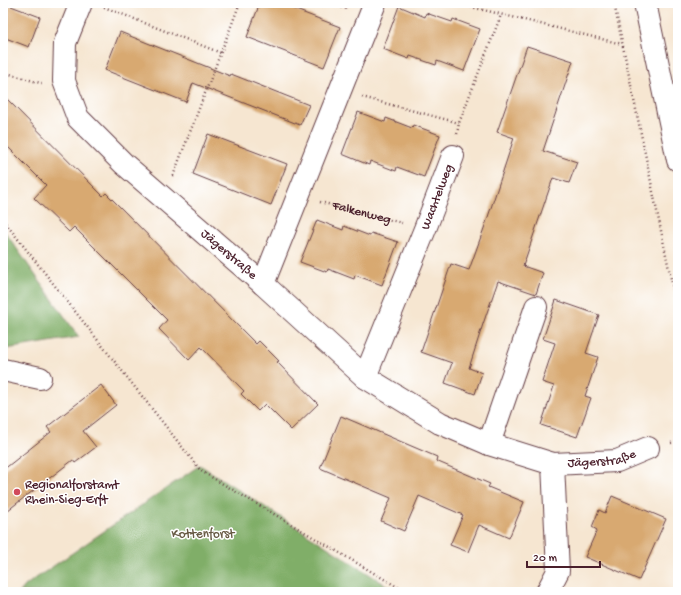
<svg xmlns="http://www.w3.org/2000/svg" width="681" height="595" font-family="'Gochi Hand',sans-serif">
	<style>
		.forest { fill: #80ae67; stroke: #656649 }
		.building { fill: #d8a971 }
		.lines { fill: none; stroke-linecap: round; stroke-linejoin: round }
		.minor-casing { stroke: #643d44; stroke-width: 24 }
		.major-casing { stroke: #643d44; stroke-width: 24 }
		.path { stroke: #643d44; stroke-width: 2.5; stroke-dasharray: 1 3; stroke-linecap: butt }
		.minor { stroke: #fff; stroke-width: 22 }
		.major { stroke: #fff; stroke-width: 22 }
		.poi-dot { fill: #d1495b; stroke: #fff; stroke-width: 1.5 }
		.labels { text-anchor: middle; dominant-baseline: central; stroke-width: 3; stroke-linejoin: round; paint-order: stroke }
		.street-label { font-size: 13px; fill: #4a1f2b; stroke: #fff }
		.poi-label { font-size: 13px; fill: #4a1f2b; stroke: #fff; text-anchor: start }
		.park-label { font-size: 13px; fill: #685b45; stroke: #fff }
	</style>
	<rect width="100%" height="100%" fill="#fff"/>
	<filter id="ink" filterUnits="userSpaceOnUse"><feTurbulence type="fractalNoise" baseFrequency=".025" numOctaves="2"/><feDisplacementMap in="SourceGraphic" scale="8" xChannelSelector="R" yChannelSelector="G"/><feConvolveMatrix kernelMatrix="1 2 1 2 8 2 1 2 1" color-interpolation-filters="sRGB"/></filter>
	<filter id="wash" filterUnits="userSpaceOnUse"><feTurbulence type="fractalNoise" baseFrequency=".012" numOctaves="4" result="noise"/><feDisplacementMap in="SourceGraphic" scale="16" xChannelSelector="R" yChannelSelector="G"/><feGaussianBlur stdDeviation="0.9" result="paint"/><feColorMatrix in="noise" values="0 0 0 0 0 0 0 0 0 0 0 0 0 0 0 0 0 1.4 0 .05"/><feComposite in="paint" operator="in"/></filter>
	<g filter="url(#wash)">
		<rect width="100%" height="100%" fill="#f6e6d1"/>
		<!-- forest -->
		<path class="forest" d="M3,229l76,108 -73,12 -3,-1z
			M200,465l197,127h-377l6,-7z"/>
		<g id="blocks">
			<!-- building -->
			<path class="building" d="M3,3l37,14 -11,30 -26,-10z
				M260,3h18l62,24 -16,40 -77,-30z
				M399,6l26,11 1,-4 26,9 1,-3 27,10 -16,42 -27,-10 -1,4 -26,-9 -1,3 -26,-10z
				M120,32l110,44 1,-2 78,31 -9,20 -107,-42 -7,19 -81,-32z
				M527,46l46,15 -30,90 34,11 -8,21 -16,-5 -30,88 20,7 -7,21 -38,-13 -15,43 -14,44 13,5 -7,21 -30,-11 7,-20 -31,-11 30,-88 18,6 18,-50 27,-82 -17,-6z
				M3,95l100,101 3,-3 150,151 3,-3 20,20 -2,1 41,42 -27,26 -26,-26 -7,7 -17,-17 3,-3 -43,-44 -12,13 -30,-31 8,-9 -93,-93 -5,5 -35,-34 12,-13 -43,-43z
				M358,112l27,10 1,-4 26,10 1,-3 27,10 -16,42 -27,-10 -1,4 -26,-10 -1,4 -27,-11z
				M208,134l79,30 -16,41 -78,-31z
				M317,220l26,10 1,-4 26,10 1,-3 27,9 -16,43 -27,-10 -1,4 -26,-10 -1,3 -27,-10z
				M556,300l43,15 -13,38 12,4 -13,39 6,2 -14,39 -36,-12 13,-39 -12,-4 13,-39 -12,-4z
				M101,385l15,20 -33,26 13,16 -21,16 -2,-3 -70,54v-44l48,-38 -4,-5z
				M341,416l96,41 -1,4 54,23 -2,3 36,15 -15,36 -30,-13 -11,27 -18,-7 13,-30 -44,-19 -15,35 -23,-10 10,-23 -71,-30z
				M612,496l54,23 -27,61 -54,-23 12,-27 -5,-3 7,-17 6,3z"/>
		</g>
	</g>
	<g filter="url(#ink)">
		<use href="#blocks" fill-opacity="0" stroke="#643d44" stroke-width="1"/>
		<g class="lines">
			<defs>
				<g id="minor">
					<path id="s2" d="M81,3l-16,40 -1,38 14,37 46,46 139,120 102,93 75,46 49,21 64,20 64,-3 31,-13"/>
					<path d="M263,284l112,-281"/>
					<path d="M3,370l37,8"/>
					<path id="s3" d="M365,377l60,-148 28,-73"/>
					<path d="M489,444l47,-137"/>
					<path d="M547,592l11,-21 -5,-107"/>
				</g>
				<path id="major" d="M645,3l33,157"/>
			</defs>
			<!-- minor casing -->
			<use href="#minor" class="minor-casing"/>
			<!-- major casing -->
			<use href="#major" class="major-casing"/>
			<!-- path -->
			<g class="path">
				<path d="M330,3l17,6"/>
				<path d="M455,3l167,41"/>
				<path d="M614,3l64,310"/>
				<path d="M104,7l117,46"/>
				<path d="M3,72l37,11h2"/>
				<path d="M362,97l97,26"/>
				<path d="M457,134l2,-11 42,-108"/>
				<path d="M173,176l67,-173"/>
				<path id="s1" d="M320,202l82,21"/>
				<path d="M3,220l198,251 205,121"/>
				<path d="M671,443l7,-1"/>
			</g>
			<!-- minor -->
			<use href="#minor" class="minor"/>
			<!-- major -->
			<use href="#major" class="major"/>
		</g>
	</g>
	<!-- markers -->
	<circle class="poi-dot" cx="17" cy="492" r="4"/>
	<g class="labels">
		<!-- street labels -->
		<g class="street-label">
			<text stroke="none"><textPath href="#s3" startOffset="194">Wachtelweg</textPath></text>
			<text stroke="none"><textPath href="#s1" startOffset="43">Falkenweg</textPath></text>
			<text stroke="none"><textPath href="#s2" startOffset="324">Jägerstraße</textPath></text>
			<text stroke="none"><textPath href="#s2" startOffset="765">Jägerstraße</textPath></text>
		</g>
		<!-- poi labels -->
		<g class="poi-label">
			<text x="25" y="485">Regionalforstamt<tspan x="25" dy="15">Rhein-Sieg-Erft</tspan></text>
		</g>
		<!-- park labels -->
		<g class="park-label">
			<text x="203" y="534">Kottenforst</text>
		</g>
	</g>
	<!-- margin -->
	<rect width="681" height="595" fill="none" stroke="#fff" stroke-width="16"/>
	<!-- scale -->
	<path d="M527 561v6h73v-6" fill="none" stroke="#4a1f2b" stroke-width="2"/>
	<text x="533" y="561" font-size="12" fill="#4a1f2b" stroke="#ffffff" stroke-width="3" paint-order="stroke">20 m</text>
</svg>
